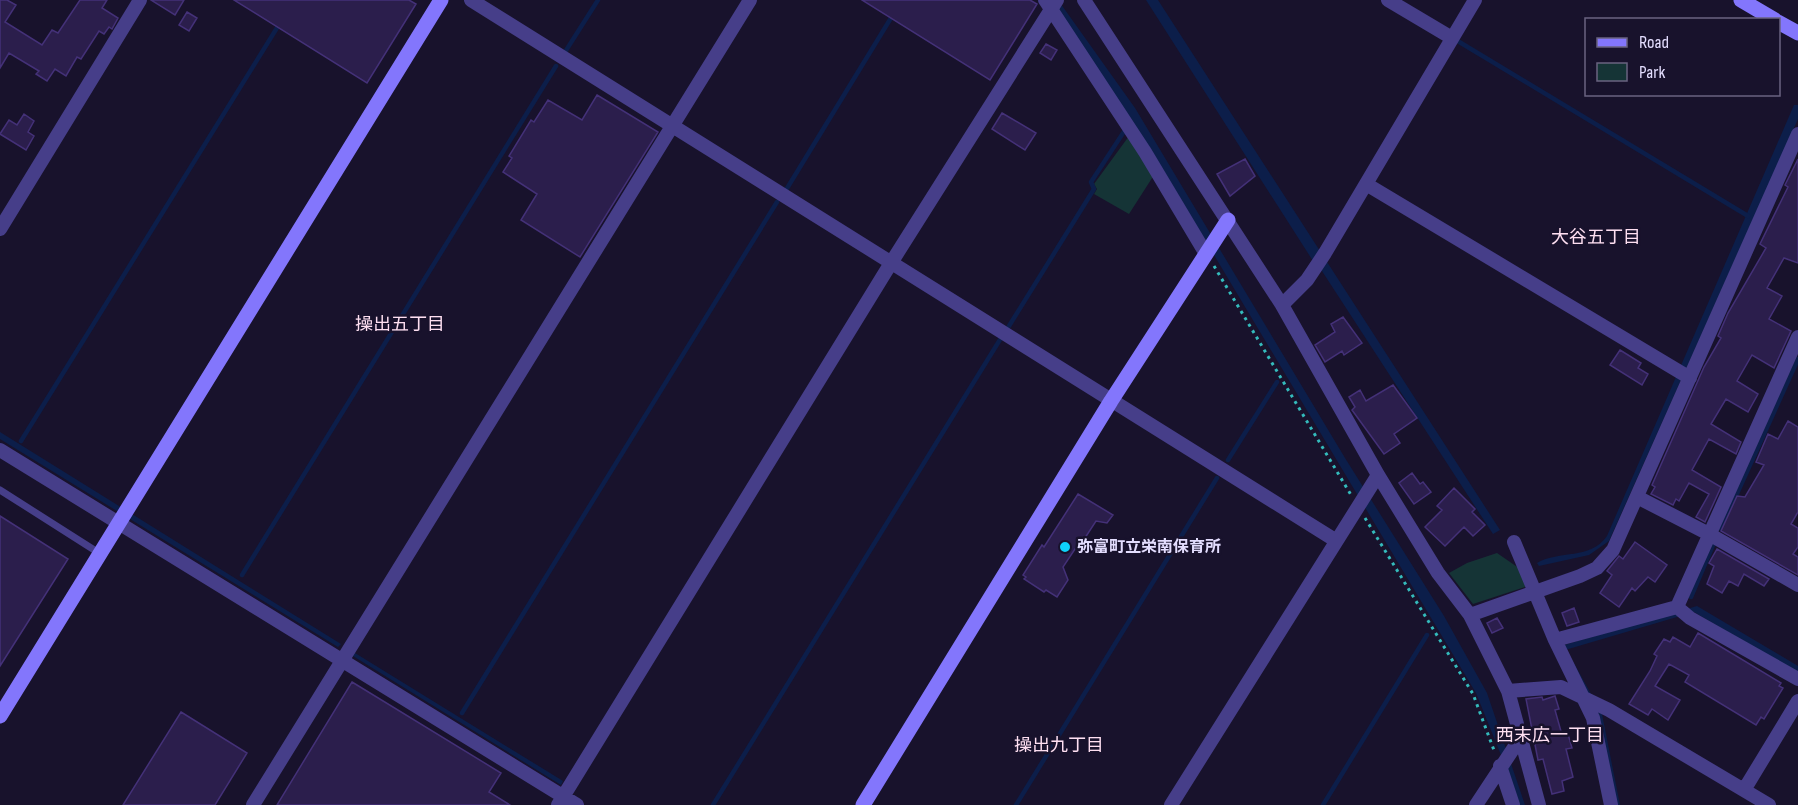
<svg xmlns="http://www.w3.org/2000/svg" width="1798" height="805" font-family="'Sofia Sans Condensed','Noto Sans JP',sans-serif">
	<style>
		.green { fill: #153436 }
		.water { fill: #0c1e4a }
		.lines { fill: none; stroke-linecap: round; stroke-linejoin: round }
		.stream { stroke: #0c1e4a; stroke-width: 4.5 }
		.building { fill: #2b1e4c; stroke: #443178; stroke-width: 1.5 }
		.path { stroke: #34bbbc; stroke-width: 3; stroke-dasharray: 3 4.5; stroke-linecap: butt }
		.lane { stroke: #463e89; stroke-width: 7 }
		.street { stroke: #463e89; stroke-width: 14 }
		.secondary { stroke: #8376fc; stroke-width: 15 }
		.poi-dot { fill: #0ed2fa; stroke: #18122c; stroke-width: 2 }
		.labels { text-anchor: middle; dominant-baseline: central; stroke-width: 5; stroke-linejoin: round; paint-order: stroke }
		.poi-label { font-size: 16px; font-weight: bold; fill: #e3ddfe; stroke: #18122c; text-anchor: start }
		.neighbourhood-label { font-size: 18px; fill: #fedff1; stroke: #18122c }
	</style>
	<rect width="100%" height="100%" fill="#18122c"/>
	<!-- green -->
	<path class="green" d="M1129,136l25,39 -25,39 -35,-20 3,-5 -3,-5z
		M1497,553l29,20 -1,14 -52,17 -24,-31 18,-10z"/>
	<!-- water -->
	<path class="water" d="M1051,0h7l77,108 210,350 99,158 43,77 38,112h-9l-9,-35 -31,-77 -326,-545z
		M1146,0h12l342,530 -7,4 -173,-266 -7,-7z
		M1794,105h4v14l-189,422 -20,14 -50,11 -2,-3c22,-13 54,-3 70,-27z
		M0,432l341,212 -3,3 -338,-208z
		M1697,606l101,60v7l-104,-61 -129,38 -1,-5z
		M355,653l208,128 -2,4 -208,-129z
		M1570,656l32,58 18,91h-5z"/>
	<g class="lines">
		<!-- stream -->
		<path class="stream" d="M1456,40l292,176
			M565,52l33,-52
			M786,190l108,-177
			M1009,326l85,-137 -3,-7 34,-52
			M21,441l259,-418
			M1228,460l49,-78
			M1721,529l77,-170
			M242,575l314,-509
			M1691,597l22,-52
			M462,713l315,-511
			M713,805l288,-467
			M1016,805l201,-327
			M1323,805l104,-170"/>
	</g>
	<!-- building -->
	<path class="building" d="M0,0h7l9,5 -11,17 37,23 10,-15 6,3 22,-33h27l-5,8 16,10 -6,11 -3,-2 -5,7 -5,-3 -18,28 -4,-2 -11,19 -11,-7 -8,12 -11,-7 3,-3 -30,-18 -9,15z
		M151,0h33l-9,15z
		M234,0h175l7,4 -49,79z
		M862,0h168l7,4 -47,76z
		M187,12l10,6 -8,13 -10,-6z
		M1046,44l11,6 -6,10 -11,-7z
		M597,95l61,37 -78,125 -59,-37 16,-26 -34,-22 9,-14 -3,-2 22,-36 3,2 14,-22 34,20z
		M1002,113l34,20 -11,17 -33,-21z
		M24,114l10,7 -6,11 6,4 -8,14 -26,-16 9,-14 8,5z
		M1245,159l10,17 -25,20 -13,-22z
		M1798,159v104l-14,-5 -17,30 15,8 -13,23 22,12 -17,37 -22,-13 -15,26 21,13 -10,18 -22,-13 -15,25 30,18 -5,12 -27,-15 -17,31 29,17 -16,35 -9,-5 13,-23 -20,-11 -10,18 -3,-2 -3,6 -22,-11 4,-7 -3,-2 52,-118 17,-29 -3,-2 10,-23 38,-65 -6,-4 28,-57 -3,-2z
		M1343,317l19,26 -18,12 -2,-4 -17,11 -10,-17 20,-13 -4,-8z
		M1620,350l21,13 -3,5 10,6 -6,11 -32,-20z
		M1393,385l24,33 -23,16 6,9 -16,11 -32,-44 3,-3 -6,-10 11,-7 6,11z
		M1788,421l10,6v85l-7,12 7,4v19l-5,7 5,3v18l-77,-44 16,-35 8,1 19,-32 -8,-3 12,-28 10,5z
		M1412,473l8,11 3,-2 8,10 -17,12 -15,-21z
		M1454,488l21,21 -3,3 13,13 -12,11 -9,-9 -19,19 -20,-19 17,-17 -5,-4z
		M1078,494l35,21 -6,8 -11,-2 -13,20 -2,-1 -18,27 5,13 -11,17 -11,-7 -2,2 -20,-13 2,-2 -3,-2 19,-30 2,2z
		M0,516l68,43 -68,107z
		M1635,542l32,23 -12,17 -7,-5 -13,14 -3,-3 -13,19 -19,-14 12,-18 -5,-4 12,-15 4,3z
		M1717,549l52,30 -5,7 -20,-12 -6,12 -9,-5 -7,12 -15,-9 7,-18 -5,-3z
		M1574,608l5,14 -12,4 -5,-13z
		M1497,618l6,10 -11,5 -5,-10z
		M1698,633l83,50 -2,3 4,2 -19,31 -3,-2 -5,8 -71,-43 4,-7 -20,-11 -14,22 25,14 -12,20 -16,-11 -4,6 -19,-11 21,-33 7,-15 -3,-2 10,-15 6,3 3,-5 17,10z
		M352,682l149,91 -12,19 21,13h-233z
		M1555,696l4,13 -4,1 7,25 6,-1 4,14 -6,1 7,28 -11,4 2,10 -12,3 -9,-35 -5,1 -12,-61 16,-2 1,3z
		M181,712l66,41 -32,52h-92z"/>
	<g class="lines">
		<!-- path -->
		<path class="path" d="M1214,266l137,229
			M1365,518l108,176 22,59"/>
		<!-- lane -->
		<path class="lane" d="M0,490l99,63"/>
		<!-- street -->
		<path class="street" d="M471,0l864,540
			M1045,0l100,152 61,102
			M1084,0l198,305 96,170 60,98 32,42 38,76 31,114
			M1388,0l64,38
			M1366,184l324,194
			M0,229l140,-229
			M1282,305l25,-25 18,-27 150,-253
			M0,450l577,355
			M1637,497l72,37 89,51
			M1514,542l41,98 38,78 18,87
			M1677,607l121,-270
			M1677,607l13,11 108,61
			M1470,615l110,-39 17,-8 16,-18 185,-416
			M1555,640l122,-33
			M1508,691l53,-4 48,23 160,95
			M1500,766l13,39
			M1744,790l54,-89
			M253,805l497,-805
			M558,805l333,-542 166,-263
			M1171,805l207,-330
			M1476,805l45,-68"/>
		<!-- secondary -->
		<path class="secondary" d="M1741,0l34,20
			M1778,22l20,11
			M0,716l441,-716
			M863,805l248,-404 117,-181"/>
	</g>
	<!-- markers -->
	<circle class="poi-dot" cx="1065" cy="547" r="6"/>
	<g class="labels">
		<!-- poi labels -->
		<g class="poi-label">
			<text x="1077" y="547">弥富町立栄南保育所</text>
		</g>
		<!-- neighbourhood labels -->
		<g class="neighbourhood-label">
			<text x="1596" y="237">大谷五丁目</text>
			<text x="400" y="324">操出五丁目</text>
			<text x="1550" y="735">西末広一丁目</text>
			<text x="1059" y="745">操出九丁目</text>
		</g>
	</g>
	<!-- legend -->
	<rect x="1585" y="18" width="195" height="78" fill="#18122c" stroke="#696380" stroke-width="1.5"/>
	<rect x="1597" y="38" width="30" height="9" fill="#8376fc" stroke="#696380" stroke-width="1.5"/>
	<text x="1639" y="48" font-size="18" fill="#e3ddfe">Road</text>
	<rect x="1597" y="63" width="30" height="18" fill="#153436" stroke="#696380" stroke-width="1.5"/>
	<text x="1639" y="78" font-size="18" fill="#e3ddfe">Park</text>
</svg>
